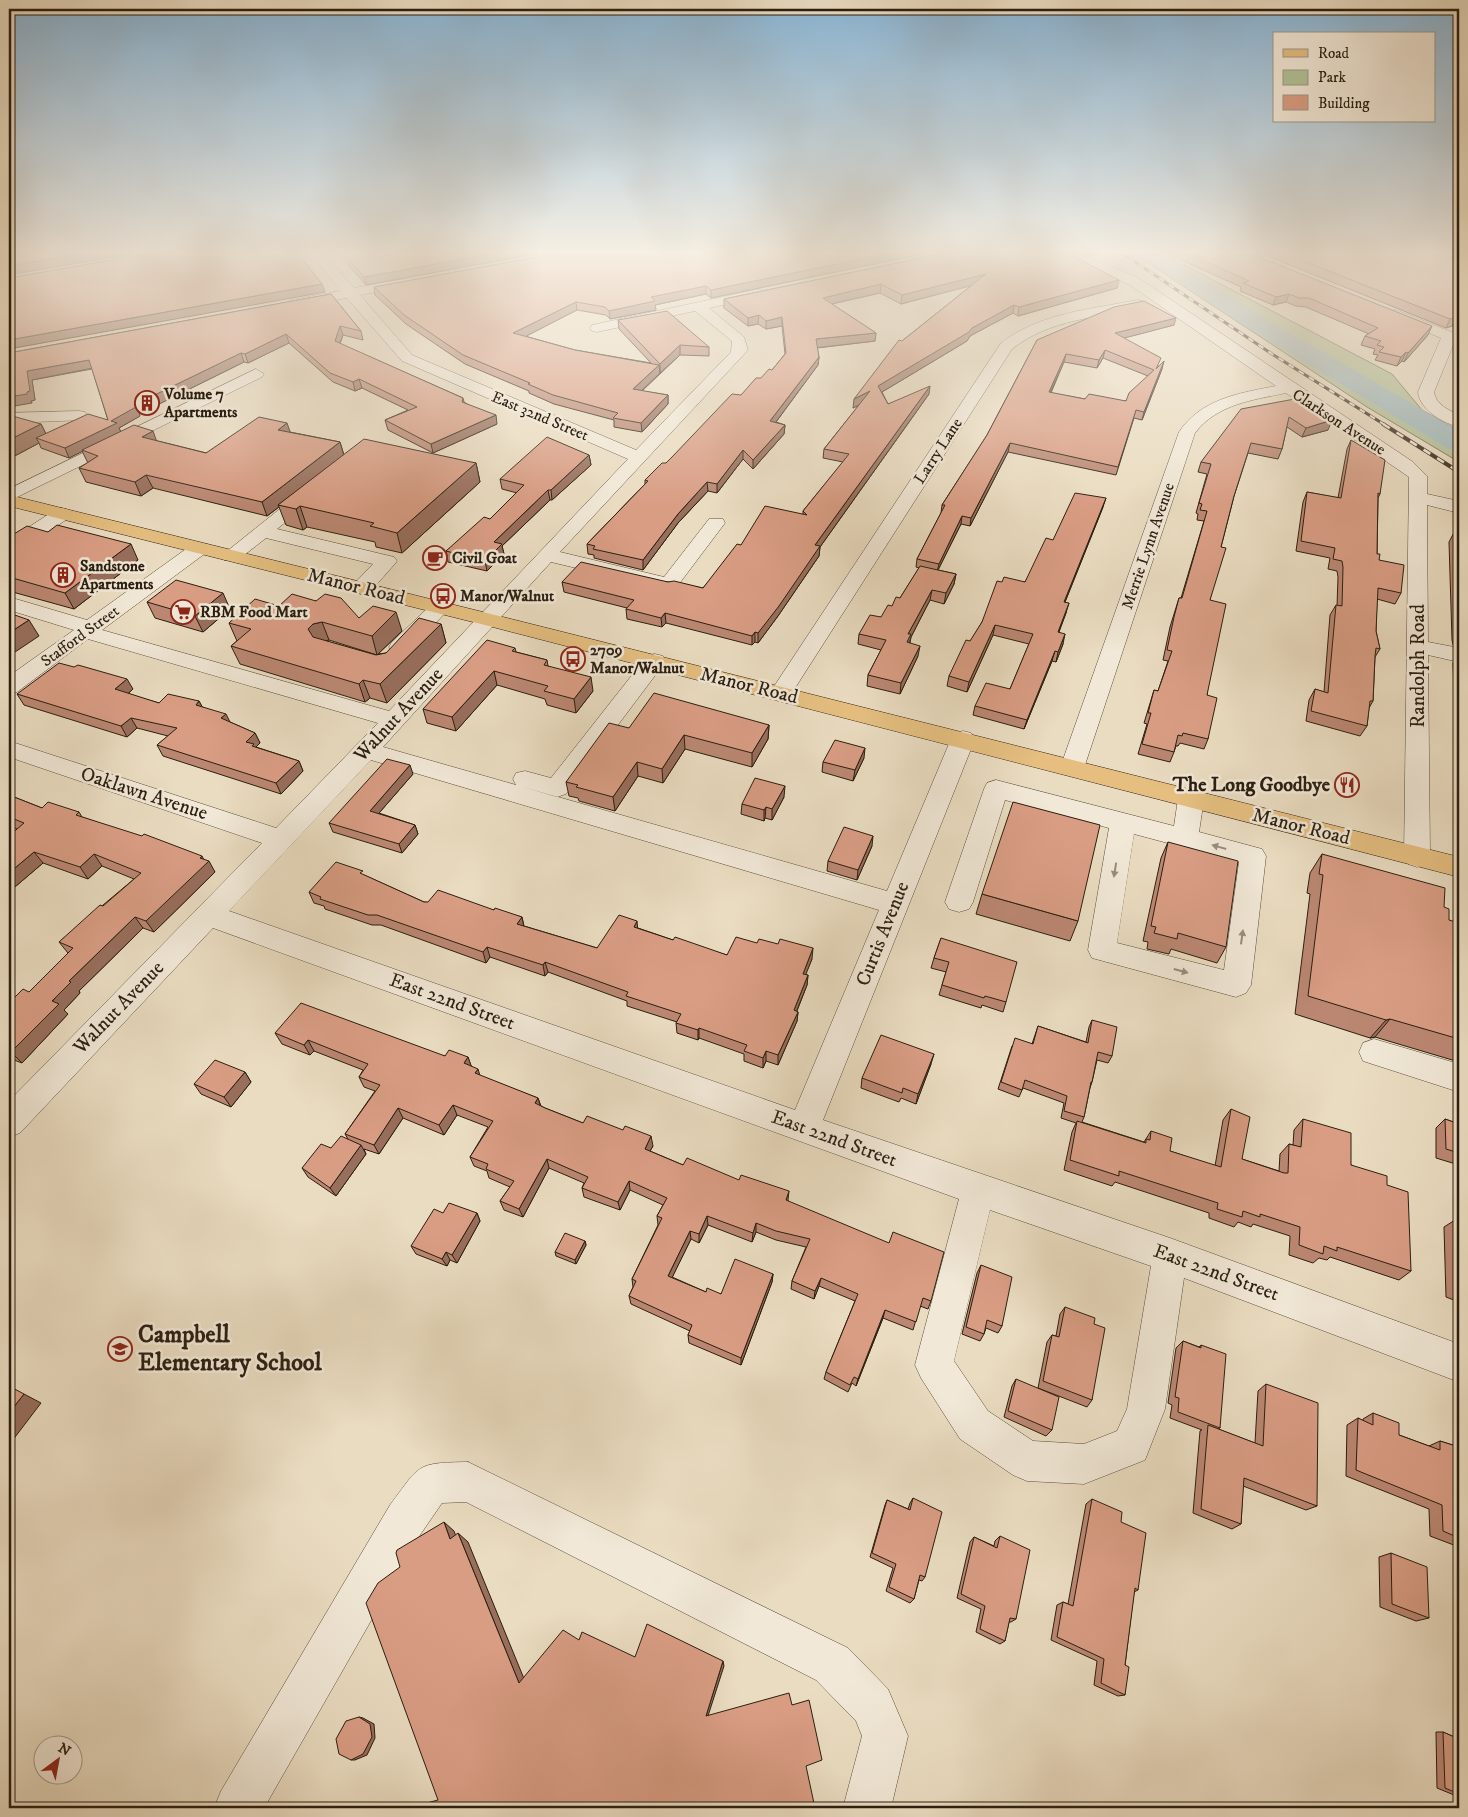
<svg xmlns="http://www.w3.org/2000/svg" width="1468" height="1817" font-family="'IM FELL DW Pica',serif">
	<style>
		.green { fill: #b1c298; stroke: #6e7054 }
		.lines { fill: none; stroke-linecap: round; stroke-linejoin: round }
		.river { fill: #9cb9bd; fill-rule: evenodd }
		.minor-casing { stroke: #5a4e3c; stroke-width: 1 }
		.major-casing { stroke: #2a1e10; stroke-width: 1 }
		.minor { fill: #f1e8d7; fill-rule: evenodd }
		.major { fill: #e5be80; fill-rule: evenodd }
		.rail-far1-casing { stroke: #2a1e10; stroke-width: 3 }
		.rail-casing { stroke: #2a1e10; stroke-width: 4 }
		.rail-far1 { stroke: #f1e8d7; stroke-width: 2; stroke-dasharray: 6; stroke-linecap: butt }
		.rail { stroke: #f1e8d7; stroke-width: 2.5; stroke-dasharray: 8; stroke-linecap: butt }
		.wall { fill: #bb8772; stroke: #2a1e10; fill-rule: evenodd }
		.shaded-wall { fill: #986e5c; stroke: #2a1e10 }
		.building { fill: #d99d84; stroke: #2a1e10; fill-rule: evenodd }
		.oneway { fill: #978d7d }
		.labels { text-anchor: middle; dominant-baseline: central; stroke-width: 5; stroke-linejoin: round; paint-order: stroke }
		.far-poi-label { font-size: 16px; font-weight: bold; fill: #2a1e10; stroke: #f1e8d7; text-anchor: start }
		.far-street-label { font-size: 16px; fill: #2a1e10; stroke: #f1e8d7 }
		.street-label { font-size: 20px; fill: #2a1e10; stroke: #f1e8d7 }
		.poi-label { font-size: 20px; font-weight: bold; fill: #2a1e10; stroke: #f1e8d7; text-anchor: end }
		.near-poi-label { font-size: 24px; font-weight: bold; fill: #2a1e10; stroke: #f1e8d7; text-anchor: start }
	</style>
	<rect width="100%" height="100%" fill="#eadcc1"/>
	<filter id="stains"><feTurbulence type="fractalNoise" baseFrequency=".004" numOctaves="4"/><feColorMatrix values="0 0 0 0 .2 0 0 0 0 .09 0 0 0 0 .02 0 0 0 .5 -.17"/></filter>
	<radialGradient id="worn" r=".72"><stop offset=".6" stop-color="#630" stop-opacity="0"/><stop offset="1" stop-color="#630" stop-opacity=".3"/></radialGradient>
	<!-- green -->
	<path class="green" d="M1130,251h28l234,123 30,36 37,21v31l-92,-55z"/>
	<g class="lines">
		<!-- river -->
		<path class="river" d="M1133,251h25l111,70 190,110v20l-10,-2 -196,-118 -116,-76z"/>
		<defs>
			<path id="minor" d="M308,251h13l33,37 57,-10 5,1 2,3 -2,3 -56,10 52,60 224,95 95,-98 1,-11 -37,-30 -98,21 -5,-1 -2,-3 2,-3 168,-36 7,4 -2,3 -56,12 35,29 4,13 -188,202 104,25 45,-58h14l2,4 -49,65 -7,2 -118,-28 -168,185 504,144 64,-152 4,-6 8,-2 8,2 4,6 -152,381 347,118 289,106v38l-275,-104 -19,131 -20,51 -61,24 -57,-3 -14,-6 -53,-36 -39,-61 -6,-13 44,-166 -746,-271 -193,205 -11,4v-36l253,-258 -253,-86v-16l267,87 102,-105 -290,-84 -71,53 -8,2v-18l65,-46 -65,-20v-13l78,23 106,-76h14l3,4 -3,4 -105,78 287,81 239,-252 -226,-98 -55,-63 -52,9 -5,-1 -2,-3 2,-3 51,-9zM371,760l508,150 -84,200 -566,-199zM990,1210l161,56 -24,143 -10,22 -33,13 -51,-3 -45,-30 -34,-50z
				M1045,251c34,0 64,14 95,28l273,183 14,14v18l32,7v12l-32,-8 1,137 31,6v14l-31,-7 2,202 -4,7 -9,3 -9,-3 -4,-7 5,-380 -123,-84c-33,7 -69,11 -91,40l-111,335 -3,6 -9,2 -9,-2 -3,-6 119,-336c22,-33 60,-39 97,-46l-146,-101 -34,-16 -50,-15z
				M1138,300l5,1 2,3 -2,3c-46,11 -93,12 -131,42l-224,350 -8,2 -8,-2 -3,-5 232,-351c39,-30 90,-34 137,-43z
				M1396,310l63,25v9l-5,-1 -20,49c2,13 15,18 25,23v12c-16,-4 -39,-17 -41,-35l23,-54 -50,-21 -2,-3 2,-3z
				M256,369l8,5 -2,3 -253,124v-12z
				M79,411l6,1 2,4 -2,4 -76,3v-10z
				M312,487l6,1 3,4 -3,4 -41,33 117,28 3,4 -3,4c-12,12 -23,32 -41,27l-3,-4 23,-24 -107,-26 -28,22h-14l-3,-4 85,-68z
				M62,508l7,2 2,4 -2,4 -53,34 -7,2v-14l46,-30z
				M440,601l7,2 3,4 -3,4 -39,41 -8,2 -8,-2 -3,-5 3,-5 41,-39z
				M655,654l8,2 3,5 -100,133 -9,3 -41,-12 -3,-6 3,-6 9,-2 26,7 96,-122z
				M996,780l178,46 4,-27 4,-6 9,-3 9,3 4,6 -5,33 63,17 4,7 -15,129 -5,8 -10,4 -144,-39 -4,-8 21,-122 -104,-28 -32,102 -4,7 -10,3 -10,-3 -4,-7 39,-113 3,-6zM1134,834l105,28 -15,108 -107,-27z
				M1374,1039l85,25v28l-96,-31 -4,-9 4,-9z
				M468,1462l380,186 40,41 20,47 -17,72h-48l19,-72 -6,-15 -40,-41 -350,-178 -24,1 -22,32 -156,273h-50l7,-17 169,-286c31,-41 25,-42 78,-43z"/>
			<path id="major" d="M9,495l486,120 964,242v20l-978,-253 -472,-118z"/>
		</defs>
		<!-- minor casing -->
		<use href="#minor" class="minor-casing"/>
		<!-- major casing -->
		<use href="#major" class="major-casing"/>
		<!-- minor -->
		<use href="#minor" class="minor"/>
		<!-- major -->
		<use href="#major" class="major"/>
		<defs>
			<path id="rail-far1" d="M1119,251l153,103 113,71"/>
			<path id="rail" d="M1383,424l76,48"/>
		</defs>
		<!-- rail-far1 casing -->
		<use href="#rail-far1" class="rail-far1-casing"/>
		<!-- rail casing -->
		<use href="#rail" class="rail-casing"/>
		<!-- rail-far1 -->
		<use href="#rail-far1" class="rail-far1"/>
		<!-- rail -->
		<use href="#rail" class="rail"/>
	</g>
	<!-- wall -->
	<path class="wall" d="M336,251h216l-186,34z
		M570,251h367l-226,47 -5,-4 -51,11 1,5 -46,9 -4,-4 -29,-5 -52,26 50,14 76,13 -32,-34 -1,-9 91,27v9l-29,-1 -38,36 26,4v9l-26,28 -28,-5v-7l-60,-16 -25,-11v-2l-64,-27 -59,-40 -31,-29 -1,-8z
		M955,251h147l-13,5 -30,-5 58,37 -99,28 -5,-3 -43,23 -3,5 -85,51 6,12 41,-10 -109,153 -1,9 -41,60 -20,27 -3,-1 -3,3 -86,-22 -4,4 -35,-8 -1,-10 1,-1 -63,-16 -2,-10h106l35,6 38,-43 62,-31v-3l40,-49 -20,-4 1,-9 35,-44 -6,3 49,-67 70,-56 -71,19 -21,-11 -48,11 44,29 -1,8 -58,7 2,9 -1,8 -42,57 9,3 -1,9 -31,35 -10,-10 -26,34 -9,-2 -30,32 -35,47 -49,-12v-3l-6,-1 -1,-10 58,-60v-4l21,-17 75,-68 31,-25 13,-16 -3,-28 -16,3 -8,-5 -10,2 -24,-18v-9z
		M1161,251h83l184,84 -24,27 -2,-1 -5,5 -22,-6 3,-5 -5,-1 2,-5 -14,-4 4,-9 4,-2 -63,-27 -10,-1 -10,-4 -13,3 -33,-14 1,-4z
		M1255,251h169l35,12v66l-7,-3 -6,2z
		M1434,251h25v9z
		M331,294l30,37 2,9 -20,-5 -3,9 123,54 1,4 33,22 -64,29 -45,-23 -3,-10 23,-10 -46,-22 -7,3 -22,-9 -44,-39 -41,20 -4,-1 -105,52 1,2 -21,12 2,4 85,21 84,-21 50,10 4,13 132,8 4,19 -78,71 -26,-6 -1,-5 -68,-15 -4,3 -17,-5 -7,-18 -12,9 -114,-28 -12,8 -55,-14 -7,-14 9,-5 -6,-12 -13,7 -28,-10 -2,-5 -30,16 32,-35 5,10 62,-14 -16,-51 -60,11 3,20 -4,1 1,2 -23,-50z
		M1174,325l-50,13 38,31 -20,51 -8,-2 -18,57 -108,-23 -38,74 -9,-2 -23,46 18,4 -2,10 -10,20 -14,-4 -19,37 -1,6 8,13 -18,38 -33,-8 1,-11 13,-25 -23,-6 1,-10 22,-17 19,-19 19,-30 -3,-1 1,-8 24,-46 1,-8 45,-70 50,-95zM1103,358l45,18 -22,25 -41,-2 -34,-6 13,-31 33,6z
		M1459,373v13l-2,-8z
		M1300,398l28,32 -26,7 -15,-10 -5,22 -4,10 -30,-6 -14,43 -13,51 -11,53 -3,95 1,44 -4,10 -24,-6 -2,3h-2l-2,6 -4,10 -32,-8 9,-30 -3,-1 7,-23 3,-10 4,1 10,-30 -5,-1 7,-33 9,-29h2l23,-77 -7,-1 1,-6 -2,-1 11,-39 -9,-2 3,-10z
		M1351,440l29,54 -2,4 -1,56 2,6 22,33 -6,11 -18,-5 -1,32 4,18 -5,8 -2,44 -4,7 -2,18 -7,10 -54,-15 3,-21 6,-11 9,3 6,-77 6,-10 1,1 1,-29 -1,-6 -9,-2 2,-11 -34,-7 7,-49 4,-10 31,6 9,-49z
		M589,455l2,10 -39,35h-2l-48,46 2,8 -17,17 -39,-9 -2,-11 44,-32 27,-26 -15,-4 -2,-10z
		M1103,507l-38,95 1,11 -7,19 4,12 -7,18 -4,-1 -28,68 -51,-14 2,-9 35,-17 19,-45 -36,-9 -26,57 -20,-6 2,-10 33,-54 20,-40h23l28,-42z
		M1459,523v124l-6,-2 -1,-5 -3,-98z
		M9,537l129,23 -64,49 -65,-18z
		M316,601l43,17 43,13 -24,23 8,-1 55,-29 5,19 -59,60 -17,-5 -5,4 -125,-38 -9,-18 6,-5 -8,-18 50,-17zM329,640l48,15h-1l-50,-14z
		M147,602l83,7 -27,23 -48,-14z
		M515,648l1,4 31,8 1,6 45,25 -17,22 -29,-8 -2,-6 -48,-14 -41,46 -29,-8 -4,-14z
		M1459,653v175l-6,-165z
		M133,689l-5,5 31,9 40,-2 3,6 28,15 25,11 5,10 -4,4 43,14 4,10 -22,23 -118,-38 -6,-11 11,-9 -31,-8 -10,9 -103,-32 -7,-11z
		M769,725l-1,14 -16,28 -67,-18 -22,34 -25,-7 -23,35 -36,-10 -1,-3 -9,-2 -3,-14 63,-54z
		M864,758l-11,23 -31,-9 1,-10z
		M413,774l-34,39 36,12 3,9 -16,19 -69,-21 -4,-9z
		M9,795l33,13 37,4 3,5 122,43 11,12 -61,60 -11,-4 -64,63 1,2 -16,17 4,4 -46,49 -8,-3 -5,5v-62l20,-11 39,-39 -9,-11 75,-63 -32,-13 -14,13 -45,-16 -34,29v-56l8,-7 -8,-4z
		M784,797l-12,23 -7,-2 -1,3 -23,-7 1,-10z
		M1168,842l58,105 -9,16 -46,-14 -2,5 -22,-5 1,-7 -5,-1 18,-83z
		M872,846l-15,34 -30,-9 1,-10z
		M1322,854l122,53 5,13 10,46v96l-84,-25 -5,1 -75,-24 15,-120 -3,-1 3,-20z
		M364,875l60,27 70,8 28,7 2,9 73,22 41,-20 35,12 54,15 85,4 -7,16h3l-1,10 -10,26 1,1 -1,9 -19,44 -12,-4 -3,7 -19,-7v-7l-45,-16 -1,2 -21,-7 -1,-10 1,-1 -50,-16v-5l-79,-29 -3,4 -55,-19 -4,6 -105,-38h-9l-47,-16 -1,-3 -10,-3 -5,-11z
		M982,894l96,27 -8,20 -94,-27z
		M941,938l65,64 -3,10 -21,-7 -1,3 -42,-13 7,-23 -15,-4 3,-10z
		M1092,1020l20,36 -4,7 -11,-3 -5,22 -2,6 -6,29 -2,5 62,20 7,-11 19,20 45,15 8,-46 8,-11 11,50 37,12 1,-17 9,-10 4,1 1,-15 9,-11 48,46 36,20 24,86 -12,9 -69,-23 -3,3 -8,-2 -6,5 -24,-8 1,-19 -37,-12 -2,3 -13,-5 -4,5 -25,-9v-5l-94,-31 -3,4 -48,-16 8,-38 4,-9 -15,-5 3,-15 -41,-15 -4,9 -21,-8 14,-43 20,-2 6,-18 48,16 3,-15z
		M275,1033l170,23 23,1 3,9 9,10 58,22 3,8 4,2 38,15 70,23 -3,5 33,14 105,35v1l143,100 -3,8 -8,-3 -7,24 -30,-12 -27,68 -4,-3 -4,9 -24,-13 2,-7 29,-71 -36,-15 -5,13 -23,-10 1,-8 14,-34 -30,-7 -20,-8 -4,10 -44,-17 -9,18 -8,-4 -19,38 34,15 15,2 52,-20 -1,8 -31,83 -52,-22 -1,-8 2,-4 -59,-27 -2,-8 4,-9 -1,-8 26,-54 -1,-9 6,-11 -33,-15 -10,20 -36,-13 -2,-9 2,-5 -35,-15 -26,49 -19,-7 -4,-9 10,-14 -21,-9 -2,-7 -13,-5 -4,-9 18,-30 -31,-12 -13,20 -41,-17 -24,36 -15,-5 2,5 -30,42 -28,-19 -6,-9 29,-20 17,-9 -3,-5 30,-43 -11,-4 -5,-10 4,-7 -49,-19 -4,4 -28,-11z
		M931,1064l-15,40 -15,-6 -2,4 -38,-14 1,-10z
		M245,1072l6,10 -20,25 -30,-13 -7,-10z
		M1445,1119l14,5v41l-23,-7v-30z
		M443,1213h34l3,8 -23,42 -7,-3 -3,6 -31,-12 -5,-8z
		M1455,1220l4,1v81l-13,-5 -2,-70z
		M585,1241l1,4 -10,19 -20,-8 -1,-4z
		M981,1265l21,61 -4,7 -12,-5 -2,6 -4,7 -18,-7 15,-61z
		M1065,1307l29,17 -2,76 -5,7 -49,-19 9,-46 5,-7 4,1 4,-22z
		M1183,1341l16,6 2,-2 19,83 -2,1 37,14 3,-52 8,-7 51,122 -11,4 -63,-24 -2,38 -9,5 -39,-16 7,-82 2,-1 -32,-12 2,-13 -4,-2 8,-55z
		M1016,1379l36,51 -6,6 -42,-19 8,-31z
		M1373,1413l26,22 30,11 11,-5 19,6v100l-29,-11 -1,-27 -83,-33 1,-51 11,-7 5,3v-2z
		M913,1498l12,79 -3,4 -3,-1 -5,19 -4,4 -24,-12 7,-23 -23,-11 15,-52 2,-5 21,9 2,-6z
		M1092,1499l29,23 17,68 -4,2 -9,73v30l-7,1 -24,-11 3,-24 -46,-21 6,-35 6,-3 5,2 18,-100z
		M1000,1536l16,83 -5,3h-2l-4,19 -5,3 -24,-12 5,-23 -24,-11 13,-56 4,-5 20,9 1,-5z
		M1391,1553l38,65 -13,3 -36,-14 -1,-50z
		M1436,1732h7l16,7v58l-22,-9z"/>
	<!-- shaded-wall -->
	<path class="shaded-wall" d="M98,251h50l-139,24v-9z
		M507,251h45l-186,34 -2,-8z
		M900,251h37l-226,47v-8z
		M1090,251h12l-13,5z
		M986,274l-1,8 -84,22 1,-9z
		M1119,280l-2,8 -99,28 1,-9z
		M322,284l3,8 -316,57v-9z
		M881,284l-1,9 -58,13 1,-8z
		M706,286v8l-51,11 1,5 -46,9 -1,-8 42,-14z
		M1289,294l-3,8 -13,3 3,-8z
		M576,302l1,8 -62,32 -2,-9z
		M1014,305l-1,8 -43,23 -3,5 -90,54 1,-9 94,-58z
		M759,315l-1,9 -10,2v-8z
		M782,317v9l-16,3v-8z
		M1456,317l-4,9 -6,2 4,-9z
		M1176,318l-2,7 -61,16 2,-8z
		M340,326l3,9 -6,15 -2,-9z
		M1432,326l-4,9 -24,27 4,-9z
		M876,333l-1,8 -60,7 1,-9z
		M286,334l3,9 -41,20 -3,-9z
		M680,345v10l-20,18v-9z
		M1105,350l-2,8 -6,10 2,-8z
		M1406,352l-4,9 -5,5 4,-9z
		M241,353l3,9 -105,52 1,2 -21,12 2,4 -52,26 -4,-10 46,-27 23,-16z
		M1066,354l-2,8 -17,38 2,-8z
		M819,357l-1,8 -48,65v-9z
		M89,360l4,8 -61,12 3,20 -4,1 1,2 -23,4v-10l18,-5v-21z
		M1164,361l-2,8 -20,51 2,-8z
		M659,365l1,8 -26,25 -1,-9z
		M359,379l3,9 -7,3 -2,-9z
		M930,386l-1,8 -109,153 -1,9 -41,60 -20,27v-10l57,-88z
		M870,391l-1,9 -16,8 1,-9z
		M668,395v9l-26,28 -1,-9z
		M496,415l1,9 -64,29 -2,-9z
		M1332,420l-4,10 -26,7 4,-9z
		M287,423l5,14 -14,-7z
		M41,424l7,14h-12l3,5 -30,16v-19z
		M785,425l-1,9 -31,35v-9z
		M153,431l5,14 -16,-8z
		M340,442l4,14 -66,49 1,2 -12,9 -5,-14z
		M1010,443l-2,9 -38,74 1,-8z
		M743,450v9l-26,34v-9z
		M589,455l2,10 -39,35 -1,-10z
		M476,463l4,19 -78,71 -5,-20z
		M146,475l7,13 -12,8 -6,-14z
		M707,482l1,9 -30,32 -35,47v-10l35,-46z
		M548,490l2,10 -48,46 2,8 -17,17 -2,-10 9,-19z
		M1106,498l-3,9 -42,105 3,-10z
		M300,506l7,21 -4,3 -7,-21z
		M962,516l-1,8 -24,48 2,-8z
		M131,544l7,16 -64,49 -9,-16z
		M956,574l-2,10 -10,20 2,-11z
		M932,590l-2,10 -19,37 -2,8 -4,8 3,-19z
		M223,593l7,16 -27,23 -8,-16z
		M1069,603l-3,10 -11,29 3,-10z
		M396,612l6,19 -25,24 -5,-19z
		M665,613l1,10 -4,4 -1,-9z
		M29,620l10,16 -30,20v-23z
		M322,622l7,18 -9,2 -5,6 -7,-19 5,-5z
		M441,624l5,19 -59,60 -7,-19z
		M995,625l-2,10 -26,57 2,-10z
		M755,632v10l-3,3v-9z
		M1065,634l-2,10 -7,18 2,-10z
		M920,646l-2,10 -18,38 1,-11z
		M1055,651l-3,10 -28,68 3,-9z
		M494,671l3,14 -41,46 -4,-14z
		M591,677l2,14 -17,22 -2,-14z
		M127,679l6,10 -12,11 -6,-11z
		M363,680l7,18 -5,4 -6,-18z
		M199,701l6,11 -9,-7z
		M226,714l5,10 -10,-6z
		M131,718l6,10 -10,9 -6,-11z
		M769,725l-1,14 -16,28v-14z
		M255,733l5,10 -4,4 3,8 -13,-13z
		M684,735l1,14 -22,34 -1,-14z
		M865,748l-1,10 -11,23 2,-11z
		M299,761l4,10 -22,23 -5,-11z
		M637,762l1,14 -23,35 -2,-14z
		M410,765l3,9 -40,46 -3,-9z
		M785,786l-1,11 -12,23v-11z
		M766,807l-1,11 -1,3v-11z
		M415,825l3,9 -16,19 -3,-9z
		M873,836l-1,10 -15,34 1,-10z
		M34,852l9,11 -34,29v-19z
		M94,854l8,12 -14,13 -8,-12z
		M202,856l4,8 3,-3 6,11 -61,60 -8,-11z
		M135,917l8,11 -64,63 1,2 -16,17 4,4 -46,49 -11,-11 58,-71z
		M522,917l2,11 -7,-4z
		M637,921l1,11 -4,-5z
		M487,947l3,10 -4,6 -3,-11z
		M813,948l-1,11 -10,25 1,-10z
		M545,962l3,10 -3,4 -2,-11z
		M808,975l-1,10 -14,35 1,-10z
		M798,1012l-1,9 -19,44v-10z
		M1390,1019l-15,18 -5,1 16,-18z
		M699,1028v10l-1,2v-10z
		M308,1040l6,11 -4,4 -6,-10z
		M766,1051v10l-3,7v-10z
		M9,1054l5,6 -5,5z
		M934,1054l-3,10 -15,40 2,-10z
		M468,1057l4,11 -8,-5z
		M478,1069l3,10 -6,-6z
		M245,1072l6,10 -20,25 -7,-10z
		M538,1098l3,10 -6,-5z
		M453,1105l4,10 -13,20 -5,-10z
		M398,1108l5,10 -24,36 -5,-9z
		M651,1136l2,10 -7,12 -1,-9z
		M361,1145l5,9 -30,42 -6,-8z
		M547,1159l2,9 -26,49 -4,-8z
		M629,1181l1,9 -10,20 -2,-8z
		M789,1191l-1,9 -3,9 1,-9z
		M477,1213l3,8 -23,42 -5,-8z
		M707,1216l1,9 -9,18v-9z
		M756,1223v9l-4,10 1,-9z
		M690,1231l1,8 -22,45 -1,-8z
		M585,1241l1,4 -10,19 -1,-4z
		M446,1252l4,8 -3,6 -5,-7z
		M773,1274l-1,8 -31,83v-7z
		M821,1278l-2,8 -5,13 1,-8z
		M885,1310l-2,8 -27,68 2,-7z
		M24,1394l17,9 -32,42v-32z
		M444,1522l10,9 6,16 -10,-8z
		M458,1533l10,9 59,144 -8,-3z
		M723,1661l1,5 -17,53 -1,-3z
		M359,1717l4,1 11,6 1,14 -8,17 -12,5h-4z"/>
	<!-- building -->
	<path class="building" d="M9,251h89l-89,15z
		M163,251h133l26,33 -313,56v-62z
		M341,251h166l-143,26z
		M570,251h330l-189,39 -5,-4 -55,11 4,4 -46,10 -4,-4 -29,-5 -63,31 62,17 84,15 -26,24 35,6 -27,28 -28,-5 5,-5 -65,-18 -25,-11 2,-1 -67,-28 -59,-40 -30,-28z
		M955,251h102l16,5 46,24 -100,27 -5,-2 -42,23 -3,4 -91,54 10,18 42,-18 -115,159 5,1 -41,60 -21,27 -3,-1 -3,4 -87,-23 -4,5 -35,-9 8,-9 -72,-18 19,-20 87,20 6,-1 29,7 34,-44 4,1 24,-39 42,9 -4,-4 46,-57 -25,-5 46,-58 -16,8 45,-59 3,1 84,-67 -84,21 -21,-11 -58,14 53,35 -60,6 3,18 -49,64 15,4 -32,35 -10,-10 -26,34 -10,-2 -29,32 -35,46 -50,-11 2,-3 -8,-2 61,-63 -3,-1 17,-17h4l6,-6 60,-63 9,1 15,-17h5l8,-9 3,1 14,-17 -4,-36 -16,4 -7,-6 -11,3 -24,-19z
		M1181,251h63l188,75 -24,27 -2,-1 -5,5 -22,-5 5,-5 -7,-2 4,-4 -16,-5 13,-8 -69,-30h-10l-10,-4 -13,3 -33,-14 6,-2z
		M1278,251h146l35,12v56l-3,-2 -6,2z
		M331,294l30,37 -21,-5 -5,15 128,57 -1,4 34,13 -65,29 -46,-24 32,-13 -58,-28 -6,3 -23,-9 -44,-39 -41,20 -4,-1 -107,52 2,2 -25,14 6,2 -52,25 -29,-10 52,-24 20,6 -19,-60 -62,11 3,20 -3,1v2l-18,3v-44z
		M1144,301l32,17 -61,15 46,25 -5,11 8,-8 -20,51 -8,-2 -18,57 -108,-24 -39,75 -9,-2 -23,48 -22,-5 28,-54h-3l45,-70 50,-95 77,-33zM1105,350l49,20 -25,23 -3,8 -37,-7 -4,5 -36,-7 17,-38 33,6z
		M667,311l42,36 -29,-2 -20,19 -42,-44z
		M1300,398l32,22 -26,8 -17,-11 -7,32 -31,-6 -17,53 -13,51 5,1 -16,52 16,4 -19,91 10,3 -9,41 -25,-6 -1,3 -4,-1 -4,17 -32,-8 9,-31h-3l6,-23 4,1 14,-40 -5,-1 7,-33 5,-19h3l25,-87 -7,-1 2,-6 -3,-1 12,-39 -10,-2 40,-53z
		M9,415l32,9 -32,16z
		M259,417l28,6 -9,7 62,12 -78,60 -116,-27 -11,7 -56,-14 19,-12 -16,-6 52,-25 19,6 -11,6 64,16z
		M547,437l42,18 -38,35h-3l-54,52 8,2 -17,17 -39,-10 38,-34 6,2 34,-34 -24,-6z
		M364,439l112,24 -79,70 -27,-7 4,-3 -74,-17 -4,3 -18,-4z
		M1351,440l34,20 -5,34 -2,-1 -1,61h3l-1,6 25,5 -3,28 -23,-5 -2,43 4,18 -4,-1 -1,8 -2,45h-3l-3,25 -56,-15 4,-22 13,4 8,-88 6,1 1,-39 -1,-6 -9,-2 2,-11 -34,-7 6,-49 34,6z
		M1075,493l31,5 -42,104 5,1 -11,29 7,2 -7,18 -3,-1 -28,69 -52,-14 11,-23 24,6 23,-55 -38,-9 -26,57 -20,-6 17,-36 4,1 12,-19 15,-41 5,1 2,-5 21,5 21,-44 7,2z
		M57,525l74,19 -66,49 -56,-16v-40l18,-11 21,6z
		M920,566l36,8 -10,19 -14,-3 -24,44h3l-4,8 13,4 -19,37 -33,-8 18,-35 -27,-6 11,-19 11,2 7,-12 4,1 4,-9 4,1z
		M176,580l47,13 -28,23 -48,-14z
		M292,594l24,7 9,-7 16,4 18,20 14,-12 23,6 -24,24 -50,-14 -9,2 -5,5 5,8 63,18 10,-2 33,-35 22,6 -61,60 -17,-4 -4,4 -128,-38 20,-17 -22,-6 26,-24 24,7z
		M9,613l20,7 -20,13z
		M487,640l28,8 -3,3 35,9 -3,5 47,12 -17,22 -30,-8 4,-5 -54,-15 -42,46 -29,-8z
		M59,663l15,4 4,-2 49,14 -12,10 44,14 9,-9 31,7 -3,4 30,9 -5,4 34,15 -9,9 8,2 -2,2 47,15 -23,22 -119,-38 20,-17 -46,-10 -10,8 -104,-32z
		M654,693l115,32 -17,28 -68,-18 -22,34 -25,-7 -24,35 -37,-10 2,-2 -12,-3 43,-59 20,5z
		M835,740l30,8 -10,22 -32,-8z
		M387,759l23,6 -40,46 45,14 -16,19 -70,-21z
		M755,778l30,8 -13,23 -6,-2 -2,3 -22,-6z
		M9,795l33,13 6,-6 31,10 -3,3 66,21 2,-2 58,22 -2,2 9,3 -63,60 -11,-4 -66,64 2,1 -19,19 7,3 -48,48 -2,-1v-48l14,-14 6,3 44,-44 -14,-6 41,-37 3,1 38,-33 -47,-19 -14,13 -46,-15 -25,21v-37l15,-13 -15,-6z
		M1013,802l87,23 -22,96 -96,-27z
		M844,827l29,9 -15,34 -30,-9z
		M1168,842l70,19 -12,86 -48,-14 -1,6 -23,-6 2,-6 -5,-1z
		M1322,854l123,34 -1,19 5,2v11l10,3v116l-69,-20 -4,1 -78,-24 15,-121 -4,-1z
		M336,862l27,9 -3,2 64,29h4l10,-12 56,20 1,-2 27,9 -5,7 80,24 22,-33 18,6 -3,6 39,13 2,-3 52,18 9,-18 21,6 2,-4 19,5 2,-5 33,9 -10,26 5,1 -14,35 4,2 -20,43 -12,-4 -3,7 -19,-7 3,-6 -48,-17 -1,2 -22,-7 5,-9 -55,-18 2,-4 -83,-30 -2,3 -56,-18 -4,5 -106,-37h-9l-48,-16 1,-2 -12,-5z
		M941,938l76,24 -11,40 -21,-6 -1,2 -42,-13 7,-23 -15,-4z
		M301,1003l144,53 4,-6 19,7 -4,6 14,6 -3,4 63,25 -3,5 10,5 38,15 4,-7 36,14 2,-4 26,10 -6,13 38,16 4,-7 52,22 2,-5 48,16 -3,9 103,43 4,-11 51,20 -13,49 -8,-3 -7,24 -31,-12 -27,69 -4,-2 -4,8 -24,-13 32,-78 -37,-16 -6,13 -23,-10 18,-42 -34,-8 -20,-8 -3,10 -46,-17 -8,18 -9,-3 -22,45 38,16 1,-4 14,6 14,-35 38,15 -32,84 -53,-23 4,-10 -63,-29 7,-15 -4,-2 30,-61 -5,-2 10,-18 -38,-17 -11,21 -36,-14 6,-11 -41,-18 -28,50 -19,-8 14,-20 -28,-12 2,-5 -18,-7 23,-36 -40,-16 -14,20 -41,-17 -24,37 -29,-11 35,-49 -21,-8 9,-13 -60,-24 -4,5 -29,-12z
		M1092,1020l25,7 -5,29 -14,-4 -6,30h-1l-7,35 -20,-6 3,-15 -42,-16 -3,10 -21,-8 14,-44 18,6 5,-18 50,17z
		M881,1035l53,19 -16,40 -15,-6 -1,5 -40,-15z
		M215,1060l30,12 -21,25 -30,-13z
		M1231,1109l19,8 -8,42 42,14h4l1,-29 12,3 2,-28 48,14v32l36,11v9l21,7 3,79 -74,-24v4l-13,-5 -1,8 -24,-9 1,-18 -40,-13v3l-17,-6 -1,6 -25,-8 1,-6 -99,-32v5l-49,-16 7,-39 69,22v-4l4,1 1,-9 21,7 -2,13 51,16z
		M1445,1119l14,5v29l-13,-4z
		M341,1136l20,9 -31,43 -28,-20 19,-24 10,4z
		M449,1203l28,10 -25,42 -6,-3 -4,7 -31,-13 23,-37 9,4z
		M1455,1220l4,1v70l-2,-1z
		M565,1233l20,8 -10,19 -20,-8z
		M981,1265l31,12 -10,49 -15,-6 -3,14 -18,-7z
		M1065,1307l30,11 -1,6 11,4 -13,72 -49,-19 9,-46 7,2z
		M1183,1341l18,7v-3l25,9 -6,74 -42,-16 1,-14 -4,-1z
		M1016,1379l43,18 -7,33 -44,-19z
		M1266,1384l52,19 -1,103 -73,-28 -3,46 -40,-15 7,-84 55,21z
		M9,1386l15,8 -15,19z
		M1373,1413l26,10v12l41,15v-9l19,6v91l-16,-7 -1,-26 -86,-35 2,-52 15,7z
		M913,1498l29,14 -17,65 -5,-2 -6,24 -25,-12 7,-23 -24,-11 15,-53 23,10z
		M1092,1499l30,13 -1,10 25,11 -8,57 -3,-2 -10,77 4,2 -4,28 -24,-12 3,-24 -47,-22 6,-35 10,4z
		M444,1522l6,17 8,-6 61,150 44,-53 16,10 3,-8 53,25 12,-33 76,37 -17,55 83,-23 3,12 17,-5 13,60 -16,6 9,42h-407l30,-8 -72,-197 12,-20 22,-16 -4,-14 1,-3z
		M1000,1536l30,14 -14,69 -6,-1 -5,23 -25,-12 5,-23 -24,-12 13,-57 23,11z
		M1391,1553l36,14 2,51 -37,-14z
		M359,1717l11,7 2,13 -9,17 -12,6 -12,-6 -3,-15 10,-18z
		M1443,1732l16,7v55l-14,-6z"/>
	<!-- one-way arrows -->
	<defs><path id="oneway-solid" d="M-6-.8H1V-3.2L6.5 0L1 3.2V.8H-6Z" transform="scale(1.25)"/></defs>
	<g class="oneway">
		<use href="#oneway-solid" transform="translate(1219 847) rotate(-164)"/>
		<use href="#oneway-solid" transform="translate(1115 870) rotate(99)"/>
		<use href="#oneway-solid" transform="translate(1242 937) rotate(-82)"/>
		<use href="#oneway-solid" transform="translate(1181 971) rotate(15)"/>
	</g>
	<!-- sky -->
	<linearGradient id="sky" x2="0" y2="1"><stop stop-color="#89b6d7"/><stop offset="0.5" stop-color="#f6efe3"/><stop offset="1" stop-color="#f6efe3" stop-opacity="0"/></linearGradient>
	<rect width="1468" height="505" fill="url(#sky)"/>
	<!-- icons -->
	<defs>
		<symbol id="building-ring" viewBox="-11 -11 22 22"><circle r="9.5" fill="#f1e8d7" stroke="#8f2418" stroke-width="1.5"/><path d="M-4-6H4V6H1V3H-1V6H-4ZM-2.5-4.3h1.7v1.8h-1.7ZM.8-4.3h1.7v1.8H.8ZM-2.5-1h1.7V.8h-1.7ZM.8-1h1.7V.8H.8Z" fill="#8f2418"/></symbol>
		<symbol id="cafe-ring" viewBox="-11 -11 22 22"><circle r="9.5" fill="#f1e8d7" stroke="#8f2418" stroke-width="1.5"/><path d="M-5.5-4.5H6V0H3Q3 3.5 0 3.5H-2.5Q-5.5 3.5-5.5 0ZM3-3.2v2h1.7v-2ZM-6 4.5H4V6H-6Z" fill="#8f2418"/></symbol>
		<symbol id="bus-ring" viewBox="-11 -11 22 22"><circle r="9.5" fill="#f1e8d7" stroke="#8f2418" stroke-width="1.5"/><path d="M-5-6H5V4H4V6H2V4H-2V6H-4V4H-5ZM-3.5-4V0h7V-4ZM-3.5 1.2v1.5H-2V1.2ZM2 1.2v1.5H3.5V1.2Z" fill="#8f2418"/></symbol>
		<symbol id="supermarket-ring" viewBox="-11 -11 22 22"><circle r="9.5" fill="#f1e8d7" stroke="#8f2418" stroke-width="1.5"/><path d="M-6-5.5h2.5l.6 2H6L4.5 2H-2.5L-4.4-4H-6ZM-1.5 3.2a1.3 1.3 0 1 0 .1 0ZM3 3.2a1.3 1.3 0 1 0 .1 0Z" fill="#8f2418"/></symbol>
		<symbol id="restaurant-ring" viewBox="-11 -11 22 22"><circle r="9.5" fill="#f1e8d7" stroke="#8f2418" stroke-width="1.5"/><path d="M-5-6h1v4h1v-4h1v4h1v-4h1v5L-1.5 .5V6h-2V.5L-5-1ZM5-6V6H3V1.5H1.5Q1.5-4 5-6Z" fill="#8f2418"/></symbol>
		<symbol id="school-ring" viewBox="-11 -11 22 22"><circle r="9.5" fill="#f1e8d7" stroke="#8f2418" stroke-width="1.5"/><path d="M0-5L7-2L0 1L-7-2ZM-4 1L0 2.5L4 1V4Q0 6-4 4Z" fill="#8f2418"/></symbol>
	</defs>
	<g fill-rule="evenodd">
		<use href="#building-ring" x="133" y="389" width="28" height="28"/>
		<use href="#cafe-ring" x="421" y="544" width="28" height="28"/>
		<use href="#building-ring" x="49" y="561" width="28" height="28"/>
		<use href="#bus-ring" x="429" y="582" width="28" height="28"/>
		<use href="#supermarket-ring" x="169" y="598" width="28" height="28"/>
		<use href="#bus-ring" x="559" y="645" width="28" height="28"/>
		<use href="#restaurant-ring" x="1333" y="771" width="28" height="28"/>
		<use href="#school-ring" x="106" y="1335" width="28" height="28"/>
	</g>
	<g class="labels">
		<!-- far-poi labels -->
		<g class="far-poi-label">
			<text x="164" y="394">Volume 7<tspan x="164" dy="18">Apartments</tspan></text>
			<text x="452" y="558">Civil Goat</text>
			<text x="80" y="566">Sandstone<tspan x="80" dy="18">Apartments</tspan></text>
			<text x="460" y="596">Manor/Walnut</text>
			<text x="200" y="612">RBM Food Mart</text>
			<text x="590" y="650">2709<tspan x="590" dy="18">Manor/Walnut</tspan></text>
		</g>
		<!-- far-street labels -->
		<g class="far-street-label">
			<text transform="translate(540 416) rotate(23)">East 32nd Street</text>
			<text transform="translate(1339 422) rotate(33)">Clarkson Avenue</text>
			<text transform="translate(938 451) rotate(-57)">Larry Lane</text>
			<text transform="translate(1148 546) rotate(-71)">Merrie Lynn Avenue</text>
			<text transform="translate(80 636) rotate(-36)">Stafford Street</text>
		</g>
		<!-- street labels -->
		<g class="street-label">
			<text transform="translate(356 587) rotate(14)">Manor Road</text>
			<text transform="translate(1418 666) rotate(-90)">Randolph Road</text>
			<text transform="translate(749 686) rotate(14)">Manor Road</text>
			<text transform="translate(399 715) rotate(-47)">Walnut Avenue</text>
			<text transform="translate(144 794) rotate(18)">Oaklawn Avenue</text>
			<text transform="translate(1301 827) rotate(14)">Manor Road</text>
			<text transform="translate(883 934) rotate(-68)">Curtis Avenue</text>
			<text transform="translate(452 1002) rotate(20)">East 22nd Street</text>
			<text transform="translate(119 1008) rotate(-46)">Walnut Avenue</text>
			<text transform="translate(834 1139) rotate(20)">East 22nd Street</text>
			<text transform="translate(1216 1273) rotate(20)">East 22nd Street</text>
		</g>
		<!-- poi labels -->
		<g class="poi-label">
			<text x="1330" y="785">The Long Goodbye</text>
		</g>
		<!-- near-poi labels -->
		<g class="near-poi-label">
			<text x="138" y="1335">Campbell<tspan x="138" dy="28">Elementary School</tspan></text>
		</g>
	</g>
	<!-- margin -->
	<rect width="1468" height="1817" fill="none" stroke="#eadcc1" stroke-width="30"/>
	<rect x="10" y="10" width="1448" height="1797" fill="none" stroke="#2a1e10" stroke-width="2.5"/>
	<rect x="15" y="15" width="1438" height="1787" fill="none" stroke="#2a1e10"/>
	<!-- legend -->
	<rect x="1273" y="32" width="162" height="90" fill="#f1e8d7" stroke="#a19787"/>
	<rect x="1283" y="49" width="25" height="8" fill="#e5be80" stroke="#a19787"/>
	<text x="1318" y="58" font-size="15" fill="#2a1e10">Road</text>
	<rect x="1283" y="70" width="25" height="15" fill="#b1c298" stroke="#a19787"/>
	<text x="1318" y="82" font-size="15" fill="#2a1e10">Park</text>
	<rect x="1283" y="95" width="25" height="15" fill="#d99d84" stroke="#a19787"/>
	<text x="1318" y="108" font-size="15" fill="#2a1e10">Building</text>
	<!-- north arrow -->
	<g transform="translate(58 1760) rotate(32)"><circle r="24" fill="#f1e8d7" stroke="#a19787"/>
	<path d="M0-4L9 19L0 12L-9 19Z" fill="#8f2418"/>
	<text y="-8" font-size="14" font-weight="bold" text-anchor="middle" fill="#2a1e10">N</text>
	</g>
	<rect width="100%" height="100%" filter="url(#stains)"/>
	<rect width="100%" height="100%" fill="url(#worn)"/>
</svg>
